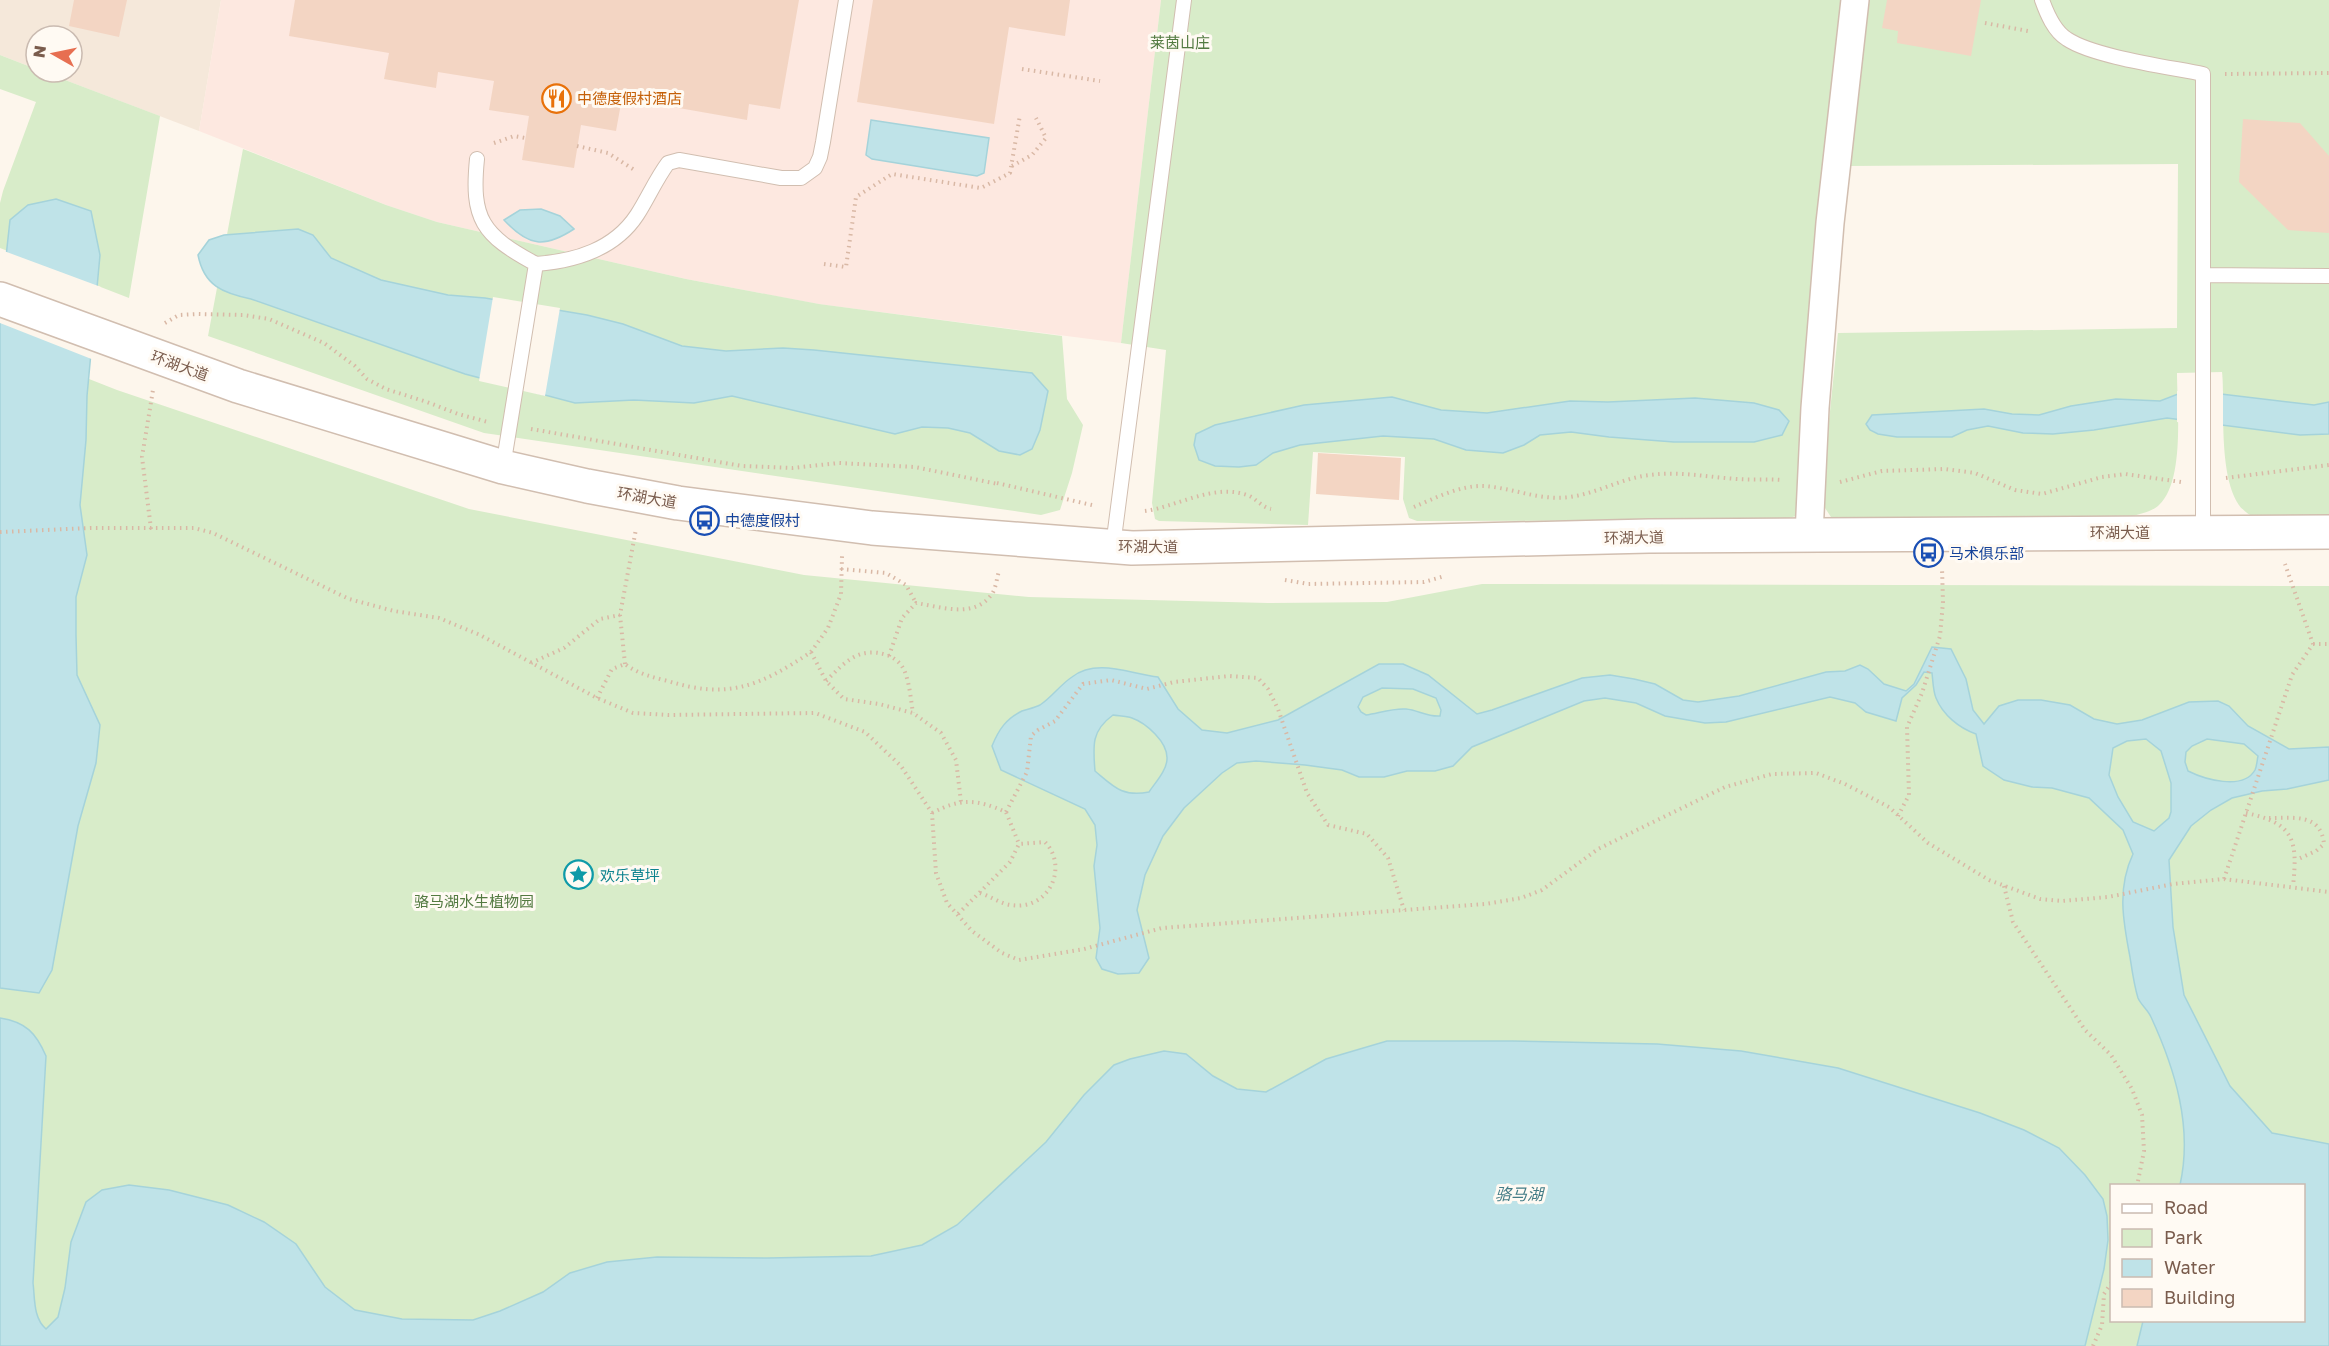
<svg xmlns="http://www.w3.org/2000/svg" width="2329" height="1346" font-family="'Golos Text','Noto Sans SC',sans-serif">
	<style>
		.residential { fill: #f5e8da }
		.commercial { fill: #fde8e0 }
		.green { fill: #d8ecc9 }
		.water { fill: #bfe3e8; stroke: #a5d3da; stroke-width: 1.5; fill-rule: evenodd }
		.pier { fill: #fdf6ec }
		.building { fill: #f3d5c3 }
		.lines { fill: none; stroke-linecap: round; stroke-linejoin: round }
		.service-casing { stroke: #d1beb0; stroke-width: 16 }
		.minor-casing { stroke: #d1beb0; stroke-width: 30 }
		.tertiary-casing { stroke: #d1beb0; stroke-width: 36 }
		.path { stroke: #d9b8a5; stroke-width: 4; stroke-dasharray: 1.5 4.5; stroke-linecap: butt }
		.service { stroke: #fff; stroke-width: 14 }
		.minor { stroke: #fff; stroke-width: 27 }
		.tertiary { stroke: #fff; stroke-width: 33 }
		.labels { text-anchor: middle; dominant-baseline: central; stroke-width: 6; stroke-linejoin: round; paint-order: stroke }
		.park-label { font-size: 15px; fill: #537a41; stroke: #fffaf3 }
		.food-label { font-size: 15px; fill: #c56008; stroke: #fffaf3; text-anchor: start }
		.street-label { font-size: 15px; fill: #7a5c4d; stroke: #fffaf3 }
		.transit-label { font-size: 15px; fill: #164399; stroke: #fffaf3; text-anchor: start }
		.culture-label { font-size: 15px; fill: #0d838f; stroke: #fffaf3; text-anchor: start }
		.water-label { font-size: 16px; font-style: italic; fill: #437c86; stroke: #fffaf3 }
	</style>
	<rect width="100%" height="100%" fill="#fdf6ec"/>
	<!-- residential -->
	<path class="residential" d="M0,0h221l-22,131 -155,-59h28v-36h-36v33l-36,-14z"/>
	<!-- commercial -->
	<path class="commercial" d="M221,0h940l-40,343 -303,-39 -132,-25 -249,-57 -51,-17 -187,-74z"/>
	<!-- green -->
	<path class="green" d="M1161,0h681l-46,516 -14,4 -365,1 -8,-3 -6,-19 2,-42 -92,-5 -5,73 -149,-4 -4,-2 -3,-16 14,-153 -45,-7z
		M1866,0h463v516c-18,1 -37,1 -55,1 -6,0 -13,1 -18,0 -42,-10 -30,-113 -34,-145l-45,1c0,34 8,108 -18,132 -7,7 -20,9 -30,12l-296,3 -8,-12 -1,-38 14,-137 339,-5 1,-164 -330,2z
		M0,55l36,14v3h8l116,44 -31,182 -129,-50v-45l3,-12 33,-89 -36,-13z
		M243,149l143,56 51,17 249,57 133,25 243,32 5,63 16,26 -11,48 -12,37 -19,5 -557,-82 -276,-97z
		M0,344l117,46 352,119 335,66 225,22 239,6 119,-1 95,-18 847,2v558l-57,-11 -42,-46 -47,84 -3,14 -68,1v134l31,1 -6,25h-52l19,-77 -80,-139 -44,-17 -142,-45 -97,-17 -84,-7 -270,-3 -61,18 -60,33 -29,-3 -24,-13 -27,-22 -140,88 -89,83 -35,20 -51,11 -103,2 -111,-1 -50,5 -37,11 -27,19 -43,19 -27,9 -71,-1 -47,-9 -30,-23 -29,-43 -32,-22 -36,-17 -163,83 -7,29 -12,12c-13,-11 -11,-31 -13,-46l13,-227 -26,-32 -20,-6z"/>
	<!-- water -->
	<path class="water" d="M871,120l118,18 -5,35 -7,3 -105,-17 -6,-4z
		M56,199l35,12 9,44 -13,141 -1,44 -6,65 7,50 -11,42v38l1,40 23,50 -4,38 -18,63 -26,144 -13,23 -39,-5v-676l10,-92 18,-15z
		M541,209l19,7 14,13c-29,19 -45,18 -70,-9l16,-10z
		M298,229l15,6 18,23 50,22 67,15 37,3 102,17 36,9 59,22 44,5 57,-3 31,2 218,23 16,18 -8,39 -8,19 -12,6 -21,-4 -29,-18 -22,-5 -26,-1 -27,7 -163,-38 -38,7 -60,-3 -59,3 -110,-29 -214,-75c-28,-6 -47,-13 -53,-44l11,-15 15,-5z
		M2178,394h43l93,11 15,-3v32l-29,1 -133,-17 -73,12 -41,4 -30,-1 -35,-7 -21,4 -15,7h-55l-19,-3 -8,-4 -4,-6 6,-9 112,-6 28,5 27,1 32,-9 45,-7 44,2z
		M1392,397l49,13 46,3 83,-12 38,1 87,-4 59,5 25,7 10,11 -7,14 -28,7h-80l-65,-5 -38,-5 -31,3 -16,10 -21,8 -37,-3 -32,-11 -51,-3 -83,9 -27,8 -17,12 -17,2 -24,-1 -16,-6 -5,-15 2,-11 19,-9 89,-20z
		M1932,647l19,2 15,30 7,31 11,14 15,-18 19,-6h23l29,5 24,14 23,5 25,-4 47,-18 29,-1 11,5 19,20 41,23 40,-2v33l-42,9 -25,2 -30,7 -21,12 -20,16 -22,34 4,67 11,68 46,91 42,47 57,11v202h-192l6,-25 161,-1v-134l-124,-1c13,-58 -5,-116 -29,-168 -3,-7 -10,-12 -13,-19 -4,-13 -6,-28 -8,-41 -7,-36 -13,-69 3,-103l-10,-24 -34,-32 -37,-10 -20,-1 -28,-7 -21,-14 -7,-32c-17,-6 -33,-19 -40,-36 -3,-7 -3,-17 -4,-25l-8,-1 -8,13 -14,13 -6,23 -30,-9 -11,-9 -25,-6 -104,25 -21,1 -40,-7 -29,-13 -31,-5 -21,3 -112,46 -19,19 -18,5h-28l-23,6h-25l-17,-7 -37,-5 -49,-4 -19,2 -15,10 -38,35 -21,28 -18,39 -8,35 12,48 -10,15 -21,1 -16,-5 -6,-11 4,-30 -6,-62 3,-21 -2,-20 -10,-16 -84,-39 -9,-24c7,-17 14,-27 30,-35 6,-2 12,-3 18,-6 12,-8 20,-20 32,-28 25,-19 58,-3 86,0l20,32 24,21 25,3 51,-13 101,-56h24l25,11 49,39 15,-4 90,-32 28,-3 24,4 21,5 28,16 15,2 41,-6 87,-24 19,-1 15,-6 8,4 16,15 22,7 8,-7zM1382,688l31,1 23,9 5,12 -1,6c-13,1 -22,-6 -34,-7 -13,-1 -27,4 -40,6l-5,-3 -3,-5 5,-10zM1113,715c6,1 13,1 19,3 14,5 36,24 35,41 0,11 -12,24 -18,33 -27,5 -35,-5 -54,-21 -2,-25 -4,-40 18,-56zM2146,739l15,12 10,32v29l-2,6 -15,13 -21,-9 -15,-25 -9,-22 4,-27 14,-7zM2207,739l37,5 14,12c-1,4 -1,10 -3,14 -12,21 -51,9 -67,1l-3,-9 1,-10 6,-6z
		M0,1018c26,4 36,15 46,38l-13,227c2,15 0,35 13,46l12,-12 7,-29 6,-46 15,-40 16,-12 27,-5 40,5 59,15 36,17 32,22 29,43 30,23 47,9 71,1 27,-9 43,-19 27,-19 37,-11 50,-5 111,1 103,-2 51,-11 35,-20 89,-83 38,-47 30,-30 16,-6 34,-8 22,3 27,22 24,13 29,3 60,-33 61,-18h125l145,3 84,7 97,17 142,45 44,17 35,18 26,27 18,24 4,17 1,24 -4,29 -19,77h-2085z"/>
	<!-- pier -->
	<path class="pier" d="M4,251l97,36 -7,73 -94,-37v-39z
		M493,297l67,11 -15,88 -66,-15z
		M2177,391h46v37l-46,-6z"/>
	<!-- building -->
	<path class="building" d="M74,0h53l-8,37 -50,-11z
		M295,0h504l-19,109 -31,-5 -2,16 -125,-22 -6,33 -35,-6 -7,43 -52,-8 7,-44 -40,-6 5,-29 -56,-9 -2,16 -52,-9 5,-26 -100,-17z
		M873,0h197l-5,36 -56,-9 -15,97 -137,-22z
		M1887,0h94l-10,56 -74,-13 1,-12 -16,-3z
		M2243,119l57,4 29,33v77l-41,-3 -49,-48z
		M1318,453l83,5 -2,42 -83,-6z"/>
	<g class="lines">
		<defs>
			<path id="service" d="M2042,0c5,14 12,31 25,39 27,18 102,28 136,35v458
				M477,159c-6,60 5,76 59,105
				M2203,275l126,1
				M503,467l33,-203c39,-3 78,-14 101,-49 11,-17 19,-36 31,-52l11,-3 102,18h20l14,-10 5,-11 3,-15 23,-142
				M1113,546l71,-546"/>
			<path id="minor" d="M1809,535l6,-127 15,-185 25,-223"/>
			<path id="tertiary" d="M0,299l238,87 265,81 84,19 91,17 194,25 260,20 517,-12 680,-4"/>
		</defs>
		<!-- service casing -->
		<use href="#service" class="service-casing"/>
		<!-- minor casing -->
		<use href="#minor" class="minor-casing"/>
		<!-- tertiary casing -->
		<use href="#tertiary" class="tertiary-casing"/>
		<!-- path -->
		<path class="path" d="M1985,23l43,8
			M1022,69l78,12
			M2225,74l104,-1
			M494,143l20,-7 11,2
			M577,146l31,7 28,18
			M1012,166l20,-11 14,-17 -10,-20
			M824,264l22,3 10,-70 36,-23 89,14 29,-15 10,-58
			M165,323l14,-8 19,-1 45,1 26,4 55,24 31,23 12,13 19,10 41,13 31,12 30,8
			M531,429l211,37 50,2 47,-5 76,4 83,17
			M2226,478l103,-13
			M1840,482l42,-11 63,-2 30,4 40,17 27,4 60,-17 23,-3 56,8
			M997,483l99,23
			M1414,507c21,-9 47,-22 70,-21 29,2 56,15 86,11 28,-4 52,-19 80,-22 29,-4 57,2 87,4 15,1 30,0 45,1
			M1145,511c31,-4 69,-28 102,-16 9,3 14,12 24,14
			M151,529l-9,-72 11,-67
			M0,532l91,-4h103l19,5 136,66 45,12 45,7 41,17 117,63 36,15 36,2 146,-2 50,19 36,34 31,47 4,60 11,30 25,28 30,22 17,7 65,-11 78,-21 323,-24 36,-6 21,-8 56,-41 127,-62 47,-13 44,-1 29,11 44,23 39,36 61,37 51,19 22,2 46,-4 65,-13 51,-5 105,13
			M841,569l45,4 20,12 10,18
			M1285,580l23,4 116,-2 21,-6
			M2313,644h16
			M811,652l17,-24 13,-34 1,-38
			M889,656l13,-38 14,-15c26,4 58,16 76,-9 4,-6 5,-17 7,-23
			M531,663l33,-15 36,-29 20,-4
			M625,664l-5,-49 16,-86
			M826,681c19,-19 33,-35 61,-26 10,4 16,10 19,20 4,12 5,26 7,38
			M597,698l15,-29 13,-5c13,10 27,13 43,17 60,19 92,5 143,-29l15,29 18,18 35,5 34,9 28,20 15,27 5,42
			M1006,812l21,-40 4,-36 7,-6 17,-9 28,-37 28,-4 36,9 27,-7 55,-6 29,2 10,11 10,20 29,84 21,32 39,9 21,24 16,52
			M932,813c29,-15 44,-14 74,-1l13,32 -9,18 -53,53
			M2246,813c48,10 52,27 47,73
			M1898,816l11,-21 -2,-68 15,-34 18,-57 3,-34 -1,-34
			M2269,818c24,0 52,-5 55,26l-8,7 -20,9
			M2224,879l68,-204 21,-31 -28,-80
			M2004,886l9,36 72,108 26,25 21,34 10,26 2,36 -7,35
			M980,893c10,3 21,11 31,12 38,6 58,-38 34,-63l-26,2
			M2093,1346l9,-21 2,-31 8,-12"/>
		<!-- service -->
		<use href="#service" class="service"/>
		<!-- minor -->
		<use href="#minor" class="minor"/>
		<!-- tertiary -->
		<use href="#tertiary" class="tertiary"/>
	</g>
	<!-- icons -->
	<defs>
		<symbol id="restaurant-ring" viewBox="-11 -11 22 22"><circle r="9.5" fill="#fffaf3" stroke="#e8710a" stroke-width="1.5"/><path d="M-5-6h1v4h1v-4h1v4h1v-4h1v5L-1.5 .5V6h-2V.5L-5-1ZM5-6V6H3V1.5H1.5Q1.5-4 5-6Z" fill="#e8710a"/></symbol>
		<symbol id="bus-ring" viewBox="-11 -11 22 22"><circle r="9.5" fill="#fffaf3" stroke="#1a4fb4" stroke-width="1.5"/><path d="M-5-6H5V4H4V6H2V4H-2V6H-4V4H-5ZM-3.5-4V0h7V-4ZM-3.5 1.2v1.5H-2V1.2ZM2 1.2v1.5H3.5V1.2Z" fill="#1a4fb4"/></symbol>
		<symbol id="sight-ring" viewBox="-11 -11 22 22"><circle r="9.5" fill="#fffaf3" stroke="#0f9aa8" stroke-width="1.5"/><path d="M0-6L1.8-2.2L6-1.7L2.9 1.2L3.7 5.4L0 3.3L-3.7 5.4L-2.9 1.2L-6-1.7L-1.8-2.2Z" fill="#0f9aa8"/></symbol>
	</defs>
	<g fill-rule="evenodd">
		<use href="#restaurant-ring" x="540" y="82" width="33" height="33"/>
		<use href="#bus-ring" x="688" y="504" width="33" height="33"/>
		<use href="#bus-ring" x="1912" y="536" width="33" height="33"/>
		<use href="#sight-ring" x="562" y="858" width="33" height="33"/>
	</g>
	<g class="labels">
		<!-- park labels -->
		<g class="park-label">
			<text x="1180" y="42">莱茵山庄</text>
			<text x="474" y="901">骆马湖水生植物园</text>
		</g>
		<!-- food labels -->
		<g class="food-label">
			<text x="577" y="98">中德度假村酒店</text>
		</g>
		<!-- street labels -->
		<g class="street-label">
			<text transform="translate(180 365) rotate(20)">环湖大道</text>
			<text transform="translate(647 497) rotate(10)">环湖大道</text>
			<text x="2120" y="532">环湖大道</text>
			<text transform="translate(1634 537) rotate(-1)">环湖大道</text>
			<text transform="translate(1148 546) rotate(1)">环湖大道</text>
		</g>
		<!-- transit labels -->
		<g class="transit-label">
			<text x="725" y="520">中德度假村</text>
			<text x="1949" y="553">马术俱乐部</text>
		</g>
		<!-- culture labels -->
		<g class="culture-label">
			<text x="600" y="875">欢乐草坪</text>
		</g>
		<!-- water labels -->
		<g class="water-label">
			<text x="1519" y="1194">骆马湖</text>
		</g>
	</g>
	<!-- legend -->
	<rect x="2110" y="1184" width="195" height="138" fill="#fffaf3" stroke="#cabbb1" stroke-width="1.5"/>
	<rect x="2122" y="1204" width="30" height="9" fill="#ffffff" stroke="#cabbb1" stroke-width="1.5"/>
	<text x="2164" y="1214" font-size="18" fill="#7a5c4d">Road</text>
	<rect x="2122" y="1229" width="30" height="18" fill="#d8ecc9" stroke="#cabbb1" stroke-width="1.5"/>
	<text x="2164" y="1244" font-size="18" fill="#7a5c4d">Park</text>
	<rect x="2122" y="1259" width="30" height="18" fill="#bfe3e8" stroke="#cabbb1" stroke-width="1.5"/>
	<text x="2164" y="1274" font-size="18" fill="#7a5c4d">Water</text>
	<rect x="2122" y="1289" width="30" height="18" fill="#f3d5c3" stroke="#cabbb1" stroke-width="1.5"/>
	<text x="2164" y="1304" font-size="18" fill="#7a5c4d">Building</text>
	<!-- north arrow -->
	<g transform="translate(54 54) rotate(279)"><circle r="28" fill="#fffaf3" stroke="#cabbb1" stroke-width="1.5"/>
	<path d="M0-4.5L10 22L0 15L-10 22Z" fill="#e76f51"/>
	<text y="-9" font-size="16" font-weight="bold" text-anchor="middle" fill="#7a5c4d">N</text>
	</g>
</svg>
